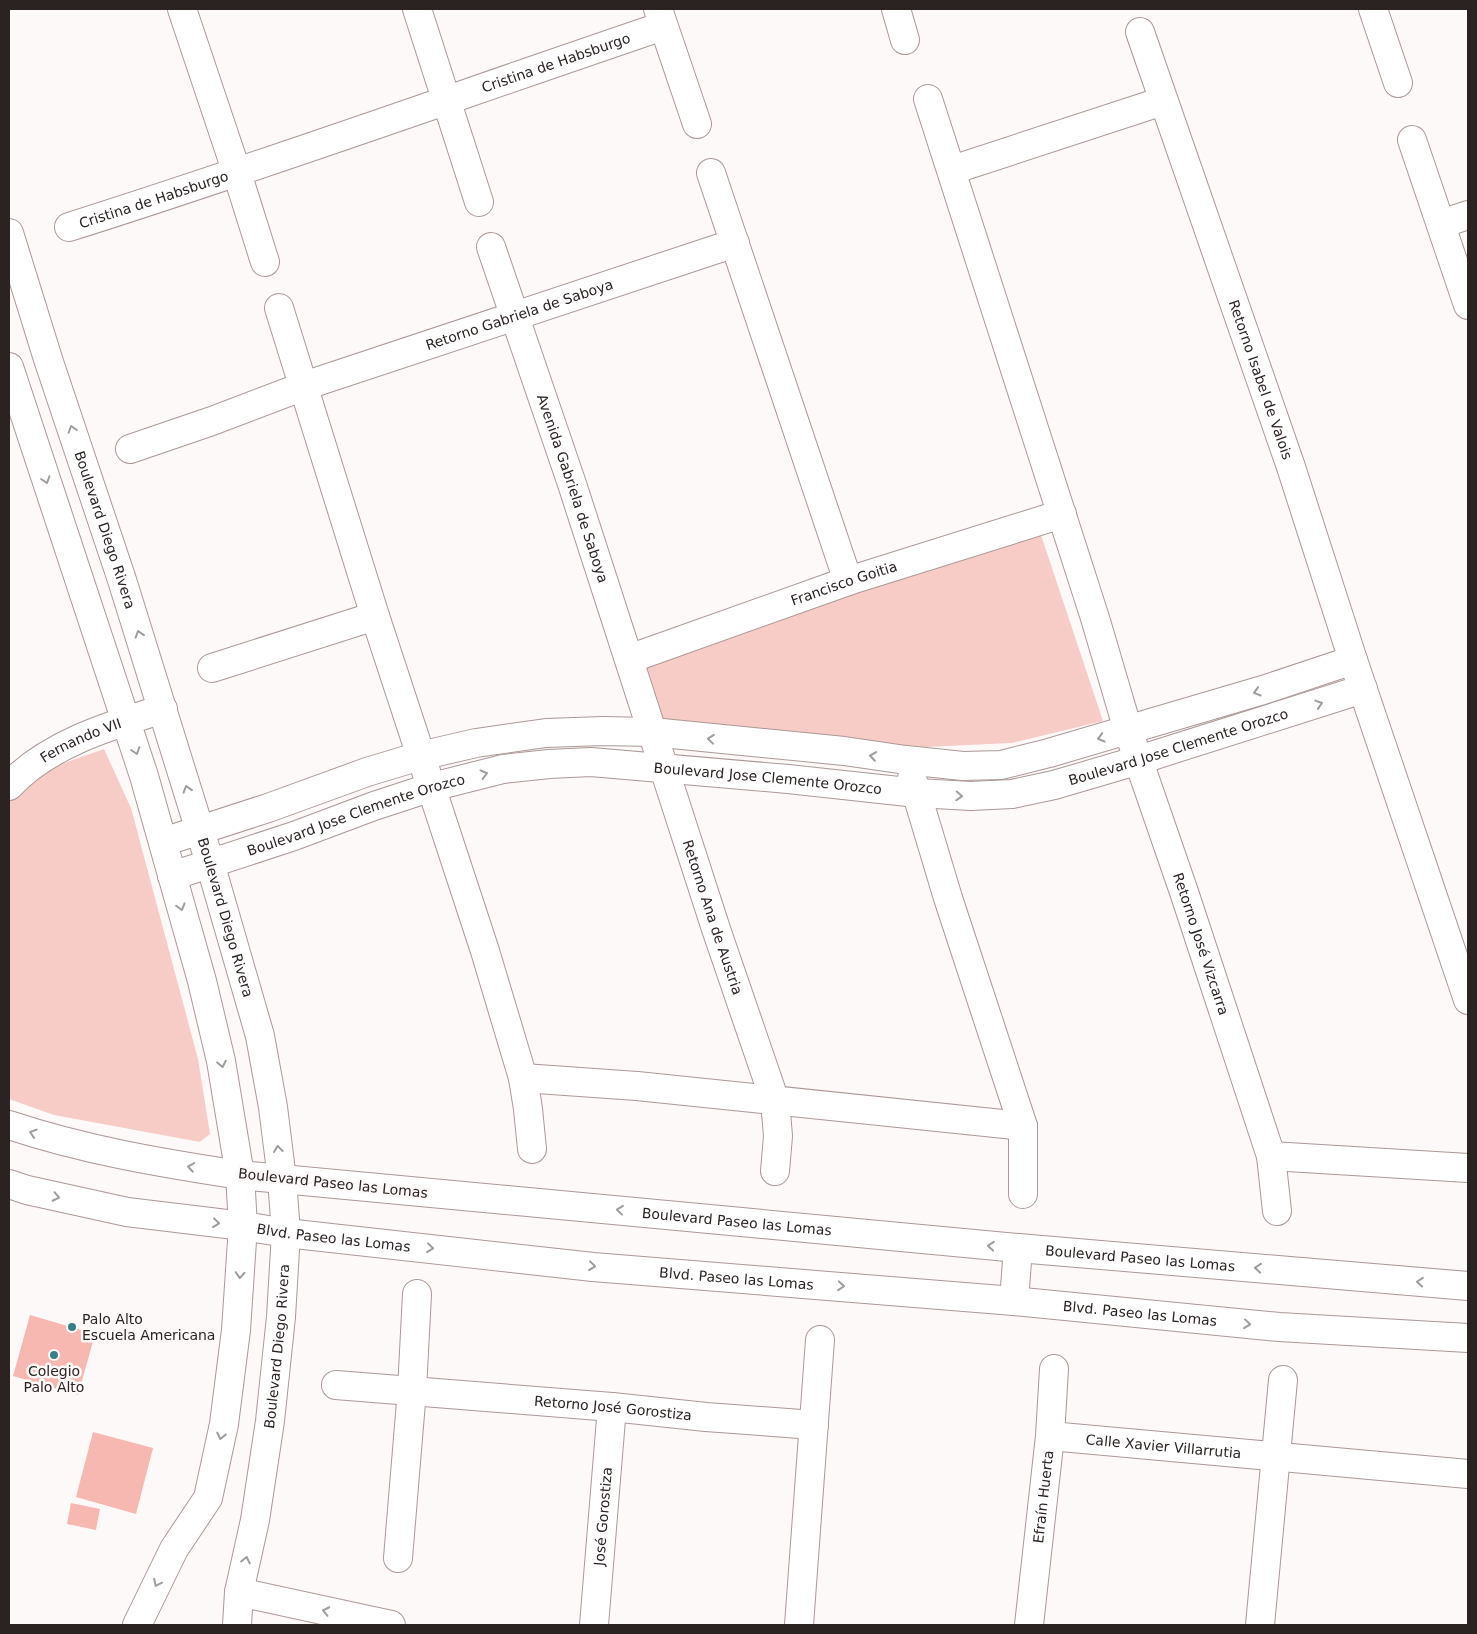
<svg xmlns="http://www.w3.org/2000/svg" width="1477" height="1634" font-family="'DejaVu Sans',sans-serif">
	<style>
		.green { fill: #f7ccc7 }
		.building { fill: #f6b8b1 }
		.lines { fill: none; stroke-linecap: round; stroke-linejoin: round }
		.minor-casing { stroke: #ab9896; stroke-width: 30 }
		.tertiary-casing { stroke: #ab9896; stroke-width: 30 }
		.minor { stroke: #fff; stroke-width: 28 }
		.tertiary { stroke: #fff; stroke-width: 28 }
		.oneway { stroke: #9f9c9c }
		.poi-dot { fill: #388088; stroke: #fdf9f9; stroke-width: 2 }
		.labels { text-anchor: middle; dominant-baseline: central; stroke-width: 5; stroke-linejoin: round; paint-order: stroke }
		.street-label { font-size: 14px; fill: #2a2322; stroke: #fdf9f9 }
		.poi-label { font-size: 14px; fill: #2a2322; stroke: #fdf9f9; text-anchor: start }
	</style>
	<rect width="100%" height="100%" fill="#fdf9f9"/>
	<!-- green -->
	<path class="green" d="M1039,529l64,192 -91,22 -87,4 -270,-29 -16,-49z
		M104,749l27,59 67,251 12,75 -10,8 -146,-27 -45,-16v-299l27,-27z"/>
	<!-- building -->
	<path class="building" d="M30,1315l65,19 -17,61 -65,-19z
		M93,1432l60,16 -17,66 -60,-17z
		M71,1503l29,6 -4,21 -29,-6z"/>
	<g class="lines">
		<defs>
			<g id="minor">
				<path d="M182,9l55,164 28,89"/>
				<path d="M417,9l62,193"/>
				<path d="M658,9l39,115"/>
				<path d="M896,9l9,31"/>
				<path d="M1373,9l25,74"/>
				<path id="s1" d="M1140,32l151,435 62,193 115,340"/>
				<path id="s2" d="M928,99l167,519 33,112 56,162 87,264 6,55"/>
				<path d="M1412,140l56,165"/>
				<path d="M952,170l211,-69"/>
				<path d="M711,173l137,408"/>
				<path d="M1441,224l27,-9"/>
				<path id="s3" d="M69,227c200,-63 396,-134 594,-201"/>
				<path id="s4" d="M491,247l81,237 144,445 59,172 3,35 -3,35"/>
				<path d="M279,308l96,308 110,335 38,127 5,31 4,40"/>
				<path id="s5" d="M130,449l82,-28 92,-35 431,-143"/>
				<path id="s6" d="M629,659l219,-78 214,-67"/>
				<path d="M212,668l163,-52"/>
				<path d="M912,778l36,120 75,228v68"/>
				<path id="s7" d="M9,786c39,-42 100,-60 154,-77"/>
				<path d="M163,842l105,-34 99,-36 53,-16 56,-13 70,-10 57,-2 49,1 192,19 62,9 57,6 38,-1 48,-12 214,-63 90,-30"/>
				<path id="s8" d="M172,876l122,-40 80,-30 58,-19 71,-18 46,-5 42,-2 197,17 129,14 54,3 41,-2 42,-9 85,-25 224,-71"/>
				<path d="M523,1078l114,8 386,40"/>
				<path d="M9,1125c75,25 152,38 231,50"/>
				<path d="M1271,1156l197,12"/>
				<path d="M9,1184l18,6 100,22 116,14 -7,104 -12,94 -16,74 -34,51 -37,76"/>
				<path id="s9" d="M336,1385l276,22 94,10 108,8"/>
				<path id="s10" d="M1050,1436l418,38"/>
				<path d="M398,1558l14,-168 5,-96"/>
				<path d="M239,1592l152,33"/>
				<path id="s11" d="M237,1625l2,-33 16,-72 15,-99 11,-104 5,-84"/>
				<path id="s12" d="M594,1625l18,-218"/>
				<path d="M799,1625l21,-285"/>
				<path id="s13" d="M1029,1625l21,-189 4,-67"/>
				<path d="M1260,1625l23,-245"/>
			</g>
			<g id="tertiary">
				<path id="s14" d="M9,233l39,126 74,221 88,283 50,173 13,71 9,72 4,54"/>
				<path id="s15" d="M9,367l135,409 58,205 19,80 19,114 3,51 43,7 307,34 421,34 265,26 189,11"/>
				<path id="s16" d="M240,1175l778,73 450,38"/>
				<path d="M1014,1301l4,-53"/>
			</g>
		</defs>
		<!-- minor casing -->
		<use href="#minor" class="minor-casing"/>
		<!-- tertiary casing -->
		<use href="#tertiary" class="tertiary-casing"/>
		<!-- minor -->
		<use href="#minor" class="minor"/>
		<!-- tertiary -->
		<use href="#tertiary" class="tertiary"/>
	</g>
	<!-- one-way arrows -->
	<defs><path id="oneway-chevron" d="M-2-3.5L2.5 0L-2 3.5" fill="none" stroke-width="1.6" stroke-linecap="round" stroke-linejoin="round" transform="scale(1.25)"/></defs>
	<g class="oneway">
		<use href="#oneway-chevron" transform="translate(72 429) rotate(-108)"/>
		<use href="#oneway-chevron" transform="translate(46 480) rotate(72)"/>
		<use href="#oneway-chevron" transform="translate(139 634) rotate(-107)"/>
		<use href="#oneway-chevron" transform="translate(1257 692) rotate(163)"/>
		<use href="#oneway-chevron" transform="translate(1319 704) rotate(-18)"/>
		<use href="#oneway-chevron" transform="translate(1101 738) rotate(164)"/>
		<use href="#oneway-chevron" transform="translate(711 739) rotate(-174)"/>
		<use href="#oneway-chevron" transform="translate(136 751) rotate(72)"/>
		<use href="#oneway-chevron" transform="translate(873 756) rotate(-172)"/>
		<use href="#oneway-chevron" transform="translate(484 774) rotate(-14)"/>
		<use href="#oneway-chevron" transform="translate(187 789) rotate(-107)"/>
		<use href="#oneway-chevron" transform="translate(959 796) rotate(3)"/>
		<use href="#oneway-chevron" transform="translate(181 907) rotate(74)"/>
		<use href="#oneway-chevron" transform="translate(222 1064) rotate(79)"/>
		<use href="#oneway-chevron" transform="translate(33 1133) rotate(-162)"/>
		<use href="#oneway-chevron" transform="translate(278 1149) rotate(-97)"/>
		<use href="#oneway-chevron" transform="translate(191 1167) rotate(-171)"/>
		<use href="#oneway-chevron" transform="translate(56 1197) rotate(12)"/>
		<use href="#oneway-chevron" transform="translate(620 1210) rotate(-174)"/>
		<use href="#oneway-chevron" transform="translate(216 1223) rotate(7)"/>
		<use href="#oneway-chevron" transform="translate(991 1246) rotate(-175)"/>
		<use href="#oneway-chevron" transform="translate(430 1248) rotate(6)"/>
		<use href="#oneway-chevron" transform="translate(592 1266) rotate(6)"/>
		<use href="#oneway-chevron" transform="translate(1258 1268) rotate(-175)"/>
		<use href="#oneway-chevron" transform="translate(240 1275) rotate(94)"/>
		<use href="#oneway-chevron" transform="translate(1420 1282) rotate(-175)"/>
		<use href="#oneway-chevron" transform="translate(841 1286) rotate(5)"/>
		<use href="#oneway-chevron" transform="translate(1247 1324) rotate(6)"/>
		<use href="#oneway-chevron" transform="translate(221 1436) rotate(102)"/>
		<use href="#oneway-chevron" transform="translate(246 1560) rotate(-78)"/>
		<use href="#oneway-chevron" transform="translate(157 1583) rotate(116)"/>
		<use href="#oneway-chevron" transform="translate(326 1611) rotate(-168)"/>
	</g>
	<!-- markers -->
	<g class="poi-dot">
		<circle cx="72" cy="1327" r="5"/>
		<circle cx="54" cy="1355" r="5"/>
	</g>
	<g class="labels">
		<!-- street labels -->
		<g class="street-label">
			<text stroke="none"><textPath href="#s3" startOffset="514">Cristina de Habsburgo</textPath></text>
			<text stroke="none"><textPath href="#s3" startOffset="89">Cristina de Habsburgo</textPath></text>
			<text stroke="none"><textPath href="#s5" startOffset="412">Retorno Gabriela de Saboya</textPath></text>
			<text stroke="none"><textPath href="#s1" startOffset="368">Retorno Isabel de Valois</textPath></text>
			<text stroke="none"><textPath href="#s4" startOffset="255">Avenida Gabriela de Saboya</textPath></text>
			<text stroke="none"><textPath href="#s14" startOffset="312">Boulevard Diego Rivera</textPath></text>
			<text stroke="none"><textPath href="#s6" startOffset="228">Francisco Goitia</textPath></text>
			<text stroke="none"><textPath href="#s7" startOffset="86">Fernando VII</textPath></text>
			<text stroke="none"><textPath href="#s8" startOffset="1032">Boulevard Jose Clemente Orozco</textPath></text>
			<text stroke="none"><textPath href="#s8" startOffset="614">Boulevard Jose Clemente Orozco</textPath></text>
			<text stroke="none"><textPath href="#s8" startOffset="194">Boulevard Jose Clemente Orozco</textPath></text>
			<text stroke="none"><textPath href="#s14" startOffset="718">Boulevard Diego Rivera</textPath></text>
			<text stroke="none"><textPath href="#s4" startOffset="706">Retorno Ana de Austria</textPath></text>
			<text stroke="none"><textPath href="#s2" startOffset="888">Retorno José Vizcarra</textPath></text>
			<text transform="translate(333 1183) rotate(6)">Boulevard Paseo las Lomas</text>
			<text stroke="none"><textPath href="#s16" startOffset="499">Boulevard Paseo las Lomas</textPath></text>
			<text stroke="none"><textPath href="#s15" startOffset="984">Blvd. Paseo las Lomas</textPath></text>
			<text stroke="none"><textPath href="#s16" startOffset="904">Boulevard Paseo las Lomas</textPath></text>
			<text stroke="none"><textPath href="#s15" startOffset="1389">Blvd. Paseo las Lomas</textPath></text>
			<text stroke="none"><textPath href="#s15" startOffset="1794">Blvd. Paseo las Lomas</textPath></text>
			<text stroke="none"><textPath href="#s11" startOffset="282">Boulevard Diego Rivera</textPath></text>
			<text stroke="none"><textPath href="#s9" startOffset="278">Retorno José Gorostiza</textPath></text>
			<text stroke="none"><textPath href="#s10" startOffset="114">Calle Xavier Villarrutia</textPath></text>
			<text stroke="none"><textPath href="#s13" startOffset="129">Efraín Huerta</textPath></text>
			<text stroke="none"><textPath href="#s12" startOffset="109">José Gorostiza</textPath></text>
		</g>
		<!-- poi labels -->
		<g class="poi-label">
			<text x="82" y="1319">Palo Alto<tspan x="82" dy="16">Escuela Americana</tspan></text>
			<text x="54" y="1371" text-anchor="middle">Colegio<tspan x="54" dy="16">Palo Alto</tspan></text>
		</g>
	</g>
	<!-- border -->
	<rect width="1477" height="1634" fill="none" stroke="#2a2322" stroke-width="20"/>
</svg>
